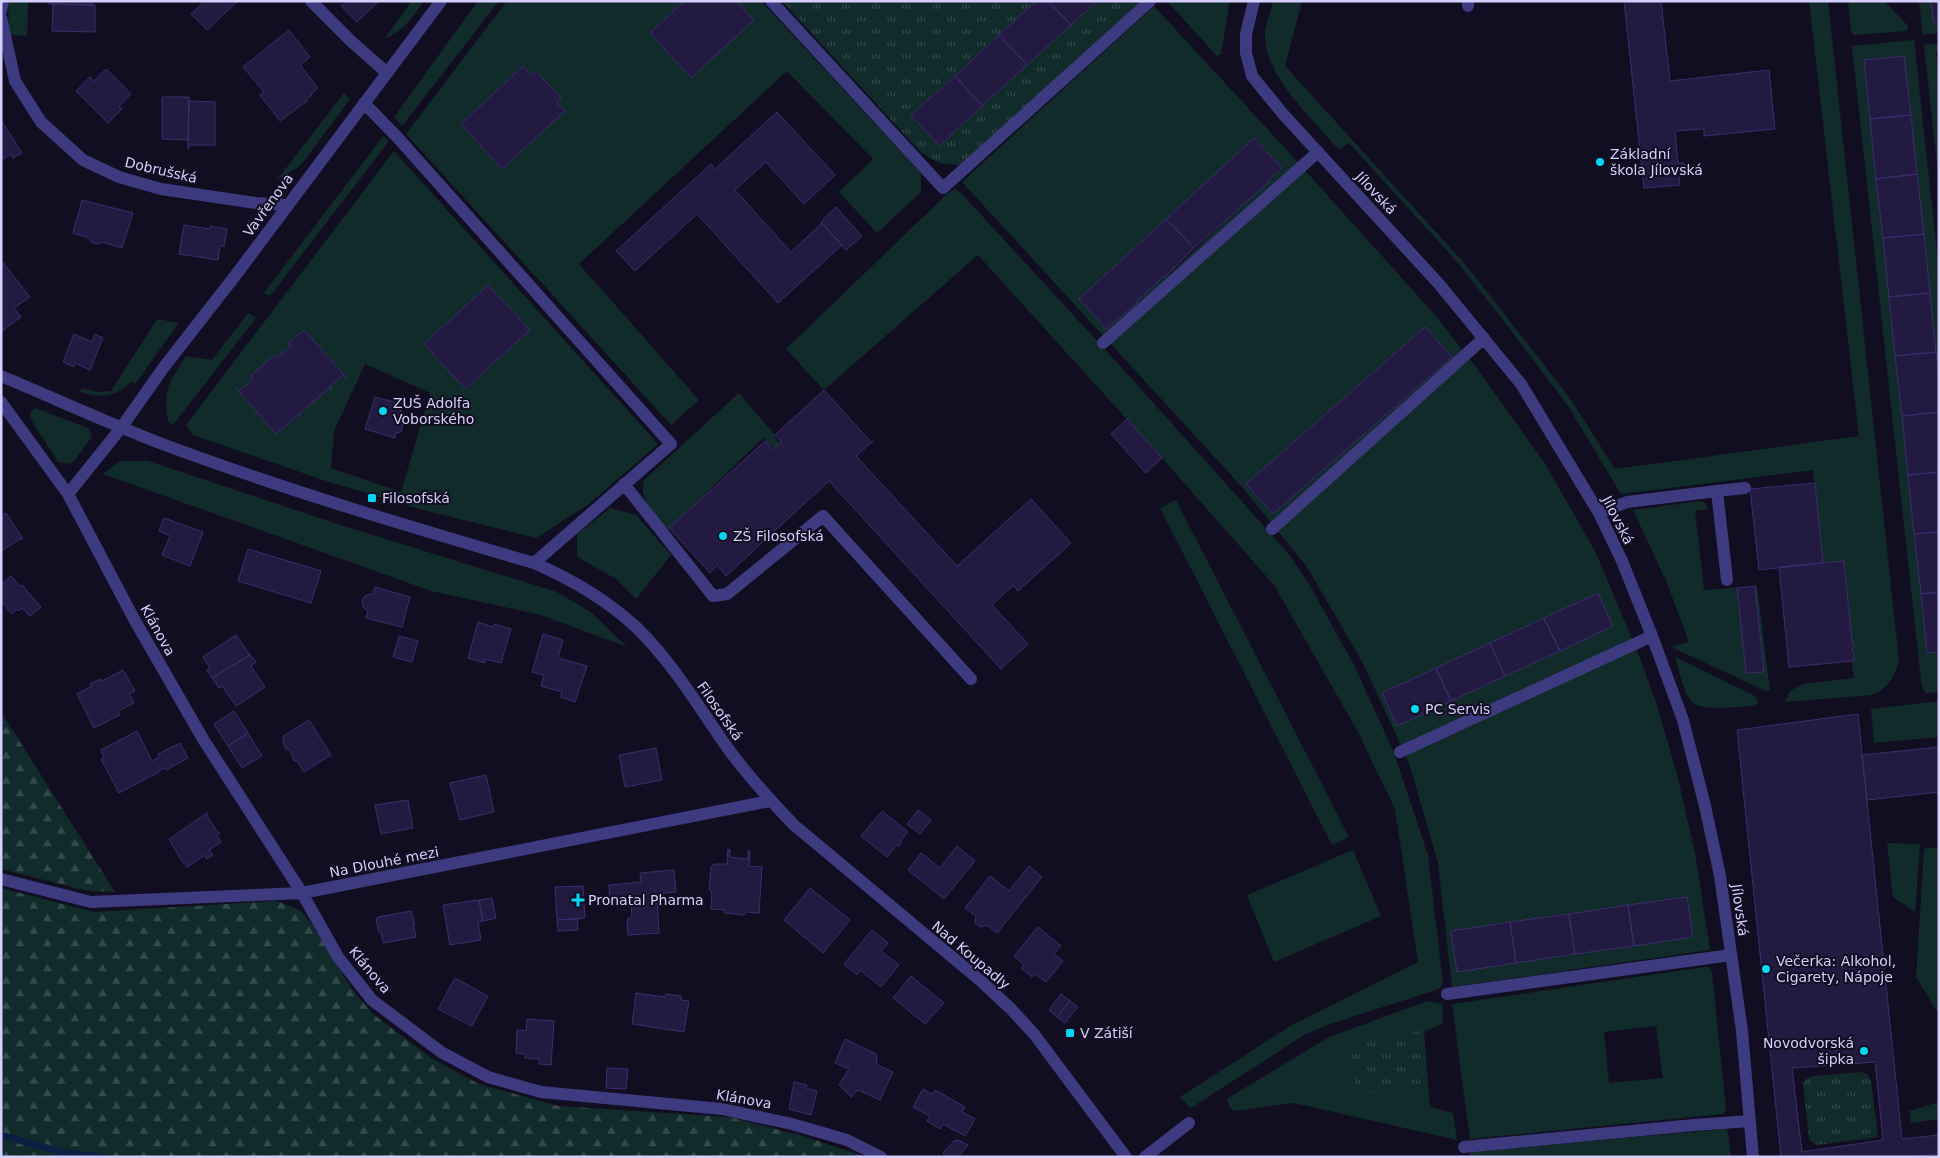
<svg xmlns="http://www.w3.org/2000/svg" width="1940" height="1158" font-family="'DejaVu Sans',sans-serif">
	<style>
		.green { fill: #112b2b; fill-rule: evenodd }
		.forest { fill: url(#forest-firs) }
		.park { fill: url(#park-tufts) }
		.lines { fill: none; stroke-linecap: round; stroke-linejoin: round }
		.stream { stroke: #0c1f42; stroke-width: 7 }
		.building { fill: #231a42; stroke: #3b2d6e; fill-rule: evenodd }
		.minor { stroke: #3e3a80; stroke-width: 12 }
		.poi-dot { fill: #05d6f4; stroke: #120e21; stroke-width: 2 }
		.labels { text-anchor: middle; dominant-baseline: central; stroke-width: 4; stroke-linejoin: round; paint-order: stroke }
		.poi-label { font-size: 14px; fill: #d6cffe; stroke: #120e21; text-anchor: start }
		.street-label { font-size: 14px; fill: #d6cffe; stroke: #120e21 }
	</style>
	<defs>
		<pattern id="forest-firs" width="22" height="20" patternUnits="userSpaceOnUse" patternTransform="scale(1.25)"><rect width="22" height="20" fill="#112b2b"/><path d="M5 1l3.5 6h-7zM16 11l3.5 6h-7z" fill="#33494b"/></pattern>
		<pattern id="park-tufts" width="24" height="20" patternUnits="userSpaceOnUse" patternTransform="scale(1.25)"><rect width="24" height="20" fill="#112b2b"/><path d="M3 7l-1-3M5 7V3M7 7l1-3M15 17l-1-3M17 17v-4M19 17l1-3" fill="none" stroke="#33494b"/></pattern>
	</defs>
	<rect width="100%" height="100%" fill="#120e21"/>
	<!-- green -->
	<path class="green" d="M8,1h20l-1,35 -18,-1z
		M412,1h12c-11,16 -21,31 -40,38z
		M478,1h21l-97,125 -8,-9z
		M507,1h177l-34,32 41,45 45,-77h25l160,172v19l-44,41 -38,-41 34,-33 -86,-88 -208,193 120,136 -28,25 -265,-291zM523,66l8,9 5,-4 25,28 -59,70 -41,-45z
		M1167,1h63l-9,53 -4,2z
		M1273,1h29l-17,65 180,198 105,134 45,71 244,-33 -50,-435h19l71,660c-4,16 -12,29 -28,34l-85,7 -1,-1 6,-11 13,-6 50,-6 -2,-15 2,-11 -2,-4 2,-1 -1,-5h-1l-8,-81 -21,2 -10,-93 -192,24 -53,-88 -72,-95 -37,-47 -110,-121 -10,7c-26,-31 -74,-73 -74,-115 0,-11 6,-23 8,-34z
		M1848,1h36l24,25 -1,5 -53,4 -3,-4z
		M1919,1h12l3,23h5v9l-16,2z
		M1154,6l130,141 151,168 41,52 68,95 52,91 42,100 18,49 21,72 18,79 15,97 -258,37 -14,-124 -29,-100 -46,-100 -56,-96 -65,-80 -280,-305zM1255,138l27,31 -15,13 1,1 -15,13h-1l-86,81 -2,-1 -28,26 1,1 -31,26 -27,-30zM1425,327l27,30 -179,157 -27,-30zM1598,593l15,33 -216,100 -15,-33zM1687,897l6,40 -236,34 -6,-40z
		M1914,40l25,230v108l-35,-322 -40,4 63,593 12,-1v40l-13,1 -3,-4 -2,-8 -69,-635z
		M1939,43v9h-3l3,28v103l-15,-138z
		M344,93l6,6 -49,66 -25,16z
		M383,136l6,5 -119,155 -6,-3z
		M394,151l264,293 -69,60 -53,34 -113,-28 -94,-28 -136,-47 -7,-10zM488,285l42,45 -64,59 -42,-44zM304,330l43,47 -4,-2 -13,12 2,3 -3,-2 -53,46 -37,-42 14,-13 -2,-3 23,-20 3,2 14,-12 -3,-3zM365,364l65,29 -29,99 -70,-24 3,-37z
		M955,189l6,4 161,175 166,185 21,31 45,81 40,88 34,102 15,129 -4,5 -109,35 -26,11 -113,73 -11,-11 112,-72 126,-63 -23,-153 -37,-77 -84,-147 -112,-127 -184,-203 -154,135 -38,-41 163,-157z
		M248,313l8,5 -83,107 -5,-4c-5,-34 1,-38 18,-65l26,4z
		M157,319l22,4 -44,61 -3,-3c-18,17 -29,17 -52,11l2,-4 16,4 13,-1z
		M739,393l36,42 -1,1 7,10 -5,5 -13,-13 -95,92c-12,-15 -30,-31 -24,-50z
		M35,408l53,20 4,6 -1,4 -16,22 -5,4 -12,-2 -28,-44 1,-7z
		M120,461h28l199,66 210,65 35,21 35,34 -86,-32 -110,-24 -328,-117z
		M1176,500l173,337 -17,8 -172,-337z
		M1700,501l5,2 3,6 -13,2 9,79 53,-4 13,104 -4,1 -95,-44 18,-5 -22,-59 -34,-73z
		M610,508l26,7 35,40 -35,44 -20,-20 -39,-22v-23z
		M1675,657l80,39 3,6 -4,4c-13,0 -54,6 -62,-4 -10,-11 -12,-31 -17,-45z
		M1939,701v36l-65,6 -3,-34z
		M1887,843l33,1 -5,68 -22,-15z
		M1939,847v163h-3l-20,-33 8,-128z
		M1353,850l28,66 -107,46 -27,-67z
		M1705,967h4l3,5 14,138 -3,4 -253,25 -18,-135zM1656,1026l7,52 -54,5 -5,-51z
		M1427,1001l15,3 1,19 -19,9 6,75 23,6 4,27 -154,-35 -11,-2 -57,8 -5,-3 -3,-9 100,-61z
		M1939,1102v17l-28,4 -2,-12z
		M1726,1129l2,3 3,25h-261l-1,-5z"/>
	<!-- forest -->
	<path class="forest" d="M1,712l114,180 -27,-1 -87,-22z
		M1,888l93,24 182,-11 24,9 11,13 40,65 22,26 58,44 48,26 79,22 171,11 74,19 63,21h-865z"/>
	<!-- park -->
	<path class="park" d="M782,1h254l-125,114 28,31 158,-145h46l-182,164c-21,0 -28,-3 -44,-17z
		M1421,1031l6,58 -72,5 -4,-53z
		M1860,1072l7,2 4,7 7,56 -62,8 -7,-6 -6,-56 5,-5 6,-2z"/>
	<g class="lines">
		<!-- stream -->
		<path class="stream" d="M1,1135l60,17 39,5"/>
	</g>
	<!-- building -->
	<path class="building" d="M49,1h43v4l-43,-1z
		M205,1h33l-31,29 -16,-16z
		M343,1h36l-22,21 -16,-16 4,-3z
		M684,1h52l18,19 -63,58 -41,-45z
		M1036,1h12l23,24 -44,40 -28,-30z
		M1048,1h49l-26,24z
		M1624,1h37l9,80 99,-11 6,59 -71,7v-7l-29,2 3,32h6l1,10h-6l1,12 -36,3z
		M1931,1h8v23h-5z
		M53,4l42,1v27l-43,-1z
		M289,30l21,27 -10,8 18,23 -7,6 1,1 -6,5 1,1 -27,20 -20,-26 4,-3 -21,-25z
		M999,35l28,30 -45,41 -27,-30z
		M1904,56l7,59 -41,4 -6,-59z
		M523,66l8,9 5,-4 25,27 -4,5 8,8 -63,58 -41,-45z
		M106,69l25,25 -12,12 3,3 -14,14 -32,-32 14,-14 4,4z
		M955,76l27,30 -43,40 -28,-31z
		M162,97h27l-1,43 -26,-1z
		M189,101l26,1v43h-26l-1,4z
		M777,112l58,63 -31,29 -38,-42 -31,28 56,62 31,-29 20,22 -64,58 -81,-89 -62,57 -19,-20 95,-87 4,5z
		M1911,115l6,59 -41,5 -6,-60z
		M1,120l21,33 -9,5 -2,-4 -10,6z
		M1254,138l28,30 -15,14 1,1 -74,65 -28,-29z
		M1917,174l7,60 -41,4 -7,-59z
		M82,200l51,13 -11,35 -20,-6 -4,2 -7,-2 -2,-4 -16,-5z
		M836,207l26,29 -16,14 -25,-28z
		M1166,219l28,29 -29,29 -1,-1 -28,26 1,1 -31,26 -27,-30z
		M184,225l26,4v-3l17,3 -3,17h-4l-2,14 -39,-6z
		M1924,234l6,59 -41,4 -6,-59z
		M1,260l29,37 -16,11 7,9 -20,15z
		M488,285l42,45 -65,59 -41,-45z
		M1930,293l6,59 -41,4 -6,-59z
		M1425,327l27,30 -179,157 -27,-30z
		M304,330l43,48 -4,-3 -13,12 2,3 -3,-2 -15,13 3,3 -3,-3 -15,13 2,3 -2,-3 -23,20 -40,-46 3,3 14,-12 -2,-3 23,-21 3,3 14,-12 -3,-3z
		M74,334l18,8 3,-8 8,4 -13,32 -15,-7 -1,4 -11,-5z
		M1936,352l3,26v34l-37,4 -7,-60z
		M824,390l47,52 2,-1 -17,15 101,110 74,-67 40,44 -53,48 -5,-6 -21,20 36,39 -27,25 -172,-188 -103,95 -9,-11 -7,8 -41,-45 96,-87 8,9 8,-8 -6,-7z
		M375,397l27,7 -2,17 3,4 -2,7 -5,1 -1,5 -30,-9z
		M1939,412v60l-31,3 -6,-59z
		M1127,419l35,39 -16,15 -35,-39z
		M1939,472v60l-25,2 -6,-59z
		M1815,483l8,80 -64,7 -9,-81z
		M6,513l17,26h-3l-19,12v-35z
		M164,518l39,14 -13,34 -28,-11 8,-19 -11,-5z
		M1939,532v60l-18,2 -7,-60z
		M248,549l73,22 -10,32 -73,-22z
		M1844,561l8,81 1,-1 1,6 -2,1 1,4h1v9l-65,6 -10,-100z
		M11,576l9,10 2,-1 19,22 -11,9 -8,-8 -3,3 -2,-2 -5,5 -11,-13v-16z
		M1755,586l9,86 -18,1 -9,-85z
		M375,587l35,10 -8,30 -36,-9 2,-7 -5,-4 -1,-7 4,-5 7,-1z
		M1939,592v60l-12,1 -6,-59z
		M1598,593l15,33 -53,25 -16,-33z
		M1544,618l16,33 -55,25 -15,-33z
		M478,622l15,5 1,-3 17,5 -10,34 -16,-4v4l-17,-5z
		M543,634l20,6 -5,18 29,8 -12,36 -14,-5 1,-5 -21,-6 3,-11 -12,-3z
		M236,635l14,20 -38,23 -5,-8 3,-2 -7,-11z
		M399,636l19,5 -6,21 -19,-5z
		M1490,643l15,33 -54,25 -15,-33z
		M250,655l6,7 -5,4 14,21 -29,19 -14,-20 -3,2 -7,-10z
		M1436,668l15,33 -54,25 -15,-33z
		M123,670l12,21 -6,3 5,9 -16,8 2,4 -26,13 -17,-34 15,-8 -2,-2 10,-5 2,2z
		M234,711l14,22 -20,13 -14,-22z
		M1858,714l44,425 37,-4v19l-31,3h-127l-44,-427zM1875,1062l8,78 -81,12 -10,-84z
		M309,720l22,35 -27,17 -7,-11h-3l-4,-11 -4,-1 -3,-6 1,-3 -2,-3z
		M137,731l15,30 7,-4 -1,-3 22,-11 8,15 -22,12 -1,-2 -7,3 1,1 -40,21 -18,-34 3,-2 -3,-7z
		M248,733l14,23 -20,12 -14,-22z
		M1939,747v45l-72,8 -5,-45z
		M656,748l6,32 -37,7 -6,-32z
		M486,775l8,37 -34,8 -10,-37z
		M408,800l5,28 -32,6 -6,-29z
		M918,810l13,10 -11,14 -13,-10z
		M882,811l26,21 -8,9 2,1 -3,4 -2,-1 -10,12 -26,-21z
		M207,813v3l11,17h2l-3,2 4,7 -12,8 4,5 -7,4 -1,-4 -18,12 -2,-5 -2,1 -14,-24z
		M957,846l18,15 -31,38 -36,-29 13,-17 19,15z
		M728,849l2,1v7l18,2v-8h2l-1,15 13,1 -3,46 -13,-1 -2,3 -19,-2 -1,-3 -13,-1 1,-17 -3,-3 2,-22 3,-3h13z
		M1029,866l13,11 -45,56 -10,-8 -6,2 -6,-4 1,-7 -11,-8 25,-32 19,15z
		M674,870l2,22 -19,2 2,39 -31,2 -1,-16 5,-1 -1,-14 -21,2 -1,-21 32,-3 -1,-9z
		M583,886l2,32 -28,2 -2,-33z
		M810,888l40,32 -27,33 -39,-33z
		M1687,897l6,40 -59,9 -6,-41z
		M492,898l4,20 -13,3 -4,-21z
		M479,900l4,21 -5,1 3,18 -31,5 -7,-40z
		M1628,905l6,41 -59,8 -6,-40z
		M411,911l4,13h-2l3,13 -33,6 -2,-11h-2l-3,-13h2v-2z
		M1569,914l6,40 -59,9 -6,-41z
		M577,919l1,11 -20,1 -1,-11z
		M1510,922l6,41 -59,9 -6,-41z
		M1038,927l23,19 -7,8 9,7 -17,21 -11,-8 -3,3 -11,-9 3,-3 -10,-9z
		M872,930l16,13 -7,8 18,14 -18,22 -21,-17 -3,5 -13,-11z
		M911,976l33,27 -19,21 -32,-26z
		M455,978l33,18 -16,30 -34,-17z
		M636,993l29,4 1,-3 15,2v4l8,1 -5,31 -52,-8z
		M1061,994l9,7 -13,16 -8,-7z
		M1070,1001l8,6 -13,16 -8,-6z
		M527,1019l27,2 -3,44 -12,-1v-5l-14,-1v-4l-9,-1 1,-23 9,1z
		M845,1039l31,15 1,11 16,7 -13,28 -22,-10 -7,7 -12,-12 10,-16 -14,-6z
		M607,1068l21,1 -2,20 -20,-1z
		M794,1082l13,3 -1,3 11,3 -6,24 -22,-6z
		M923,1089l9,5 3,-4 30,17 -3,5 13,7 -10,17 -22,-12 -3,5 -13,-8 3,-5 -17,-9z
		M958,1140l10,5 -10,12h-10l-5,-4 11,-12z"/>
	<g class="lines">
		<!-- minor -->
		<path class="minor" d="M311,1l41,41 35,31
			M771,1l172,187 207,-187
			M1254,1l-8,33v19l6,23 31,38 156,170 82,100 78,129 23,48 30,75 31,84 22,86 15,70 22,155 11,126
			M1468,1v5
			M1,11l2,-10
			M1,17l14,64 26,41 42,38 36,17 42,12 95,14 31,2
			M364,103l34,35 273,306 -137,119
			M1103,343l215,-191
			M1,376c55,23 109,48 164,69 121,45 245,82 369,118 37,16 73,37 103,65 34,33 60,76 87,115 21,30 45,56 70,82l188,157 29,27 23,25 92,123
			M1,402l67,92 66,125 69,120 99,154 36,64 34,43 69,52 47,25 53,15 181,17 70,15 55,16 34,17
			M624,484l89,112 14,-2 96,-78 148,163
			M1717,491l28,-3
			M68,494l53,-66 43,-61 71,-91 206,-275
			M1599,513l28,-11 90,-11 10,89
			M1272,529l212,-191
			M1400,752l252,-116
			M1,879l90,23 211,-9 468,-92
			M1447,994l284,-39
			M1464,1147l230,-22 56,-4
			M1145,1157l44,-34"/>
	</g>
	<!-- markers -->
	<g class="poi-dot">
		<circle cx="1600" cy="162" r="5"/>
		<circle cx="383" cy="411" r="5"/>
		<rect x="367" y="493" width="10" height="10" rx="2.5"/>
		<circle cx="723" cy="536" r="5"/>
		<circle cx="1415" cy="709" r="5"/>
		<path d="M575.5 892.5h5v5h5v5h-5v5h-5v-5h-5v-5h5z"/>
		<circle cx="1766" cy="969" r="5"/>
		<rect x="1065" y="1028" width="10" height="10" rx="2.5"/>
		<circle cx="1864" cy="1051" r="5"/>
	</g>
	<g class="labels">
		<!-- poi labels -->
		<g class="poi-label">
			<text x="1610" y="154">Základní<tspan x="1610" dy="16">škola Jílovská</tspan></text>
			<text x="393" y="403">ZUŠ Adolfa<tspan x="393" dy="16">Voborského</tspan></text>
			<text x="382" y="498">Filosofská</text>
			<text x="733" y="536">ZŠ Filosofská</text>
			<text x="1425" y="709">PC Servis</text>
			<text x="588" y="900">Pronatal Pharma</text>
			<text x="1776" y="961">Večerka: Alkohol,<tspan x="1776" dy="16">Cigarety, Nápoje</tspan></text>
			<text x="1080" y="1033">V Zátiší</text>
			<text x="1854" y="1043" text-anchor="end">Novodvorská<tspan x="1854" dy="16">šipka</tspan></text>
		</g>
		<!-- street labels -->
		<g class="street-label">
			<text transform="translate(161 170) rotate(13)">Dobrušská</text>
			<text transform="translate(1376 193) rotate(47)">Jílovská</text>
			<text transform="translate(268 205) rotate(-54)">Vavřenova</text>
			<text transform="translate(1618 520) rotate(63)">Jílovská</text>
			<text transform="translate(158 630) rotate(61)">Klánova</text>
			<text transform="translate(720 711) rotate(55)">Filosofská</text>
			<text transform="translate(384 862) rotate(-11)">Na Dlouhé mezi</text>
			<text transform="translate(1740 910) rotate(82)">Jílovská</text>
			<text transform="translate(971 955) rotate(40)">Nad Koupadly</text>
			<text transform="translate(370 970) rotate(50)">Klánova</text>
			<text transform="translate(744 1099) rotate(10)">Klánova</text>
		</g>
	</g>
	<!-- border -->
	<rect width="1940" height="1158" fill="none" stroke="#d6cffe" stroke-width="5"/>
</svg>
